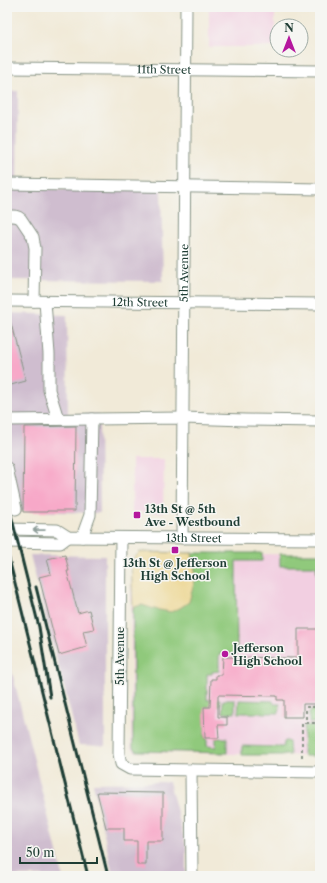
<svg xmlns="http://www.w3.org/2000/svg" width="327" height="883" font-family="'Libre Caslon Text',serif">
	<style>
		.built { fill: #f2cfe1 }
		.industrial { fill: #cfbdcf }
		.green { fill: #90c97c; stroke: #588358 }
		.sand { fill: #eeda9e; stroke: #868c69 }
		.building { fill: #f7a8c8 }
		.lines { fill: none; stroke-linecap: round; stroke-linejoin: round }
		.minor-casing { stroke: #889486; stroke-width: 13 }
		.path { stroke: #889486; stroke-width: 2; stroke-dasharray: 3 3; stroke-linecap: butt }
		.minor { stroke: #fff; stroke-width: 11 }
		.rail { stroke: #1f3d34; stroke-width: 3 }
		.oneway { stroke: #8f9e9a }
		.poi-dot { fill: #b5179e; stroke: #f6f6f2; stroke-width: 1.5 }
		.labels { text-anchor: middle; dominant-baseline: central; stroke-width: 3; stroke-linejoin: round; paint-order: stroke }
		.street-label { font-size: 11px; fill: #1f3d34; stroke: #f6f6f2 }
		.poi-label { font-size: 11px; font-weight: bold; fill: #1f3d34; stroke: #f6f6f2; text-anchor: start }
	</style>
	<rect width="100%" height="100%" fill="#f6f6f2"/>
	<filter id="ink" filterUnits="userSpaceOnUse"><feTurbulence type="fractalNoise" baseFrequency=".025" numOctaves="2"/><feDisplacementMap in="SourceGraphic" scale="8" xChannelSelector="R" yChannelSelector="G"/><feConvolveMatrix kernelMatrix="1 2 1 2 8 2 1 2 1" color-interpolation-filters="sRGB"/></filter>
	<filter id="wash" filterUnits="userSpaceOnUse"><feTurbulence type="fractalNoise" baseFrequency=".012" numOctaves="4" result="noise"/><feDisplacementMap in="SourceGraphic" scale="16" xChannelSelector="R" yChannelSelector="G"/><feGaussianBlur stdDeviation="0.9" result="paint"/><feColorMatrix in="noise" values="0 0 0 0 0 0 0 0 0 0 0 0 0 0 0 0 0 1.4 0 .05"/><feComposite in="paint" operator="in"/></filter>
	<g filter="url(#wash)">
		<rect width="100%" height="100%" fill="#f1ead8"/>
		<!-- built -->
		<path class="built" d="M209,7h66v40h-66z
			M132,459h32l-1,54 -31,-1z
			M140,552l180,3v201l-184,-4 -5,-4v-187z"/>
		<!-- industrial -->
		<path class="industrial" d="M7,91h11l-1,98h144l2,92 -156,-1z
			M7,313l60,2 1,99h31l1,99 -80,-2 -13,-55z
			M30,555l75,1v190l-26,-1z
			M7,656h1l55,220h-56z
			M169,782l17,64v30h-73l-20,-93z"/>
		<!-- green -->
		<path class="green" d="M192,553h70v8h-26l1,93h-18v17l-7,1v2h-5v26l13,-1v5l-2,3h-13v31h2v8l9,1v-9h11v15l-90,-2 -4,-3v-138l1,-3 59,-46z
			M280,554h40v20l-3,2 -1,-10h-36z
			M223,700h12v13h-12c-1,-4 0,-8 0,-13z
			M239,700l34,1 1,3h6l-1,9h-41z
			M313,709h7v14h-11v-11z
			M304,726h16v30h-15l-2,-2z
			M285,741h2l2,1 1,13h-48v-9l41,1 1,-5z"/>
		<!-- sand -->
		<path class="sand" d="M140,552l52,1 4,23 -7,26 -9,6 -9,4 -17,-3 -12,-4 -8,2 -1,3 -2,-49z"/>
		<g id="blocks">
			<!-- building -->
			<path class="building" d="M7,320h3l16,61 -19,5z
				M76,426l-1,85h-28v1h-24l1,-85z
				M65,555l4,16h-2l11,42 11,-3 5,19 -11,2 4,16 -28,8 -20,-78 12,-3 -4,-15z
				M298,629h22v75h-17v13h-19v-17h-7v-4l-59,-1v22h9v8h-9l1,13h-14l-1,-31h6l1,-28h5v-4h6l1,-18 75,1z
				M97,792l66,1v48h-17v24h-9v-24h-13v-13h-18z"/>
		</g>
	</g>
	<g filter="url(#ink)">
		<use href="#blocks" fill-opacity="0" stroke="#889486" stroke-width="1"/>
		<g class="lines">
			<defs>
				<g id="minor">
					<path id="s1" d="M7,68l313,3"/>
					<path d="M7,184l313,5"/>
					<path d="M7,216c5,0 10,-1 14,3l12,18 1,6 1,5 -1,53"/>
					<path id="s2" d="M7,301l313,3"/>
					<path d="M45,302l4,52v36l9,29"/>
					<path d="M7,420l176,-2 62,2 75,1"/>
					<path d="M7,468l9,41"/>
					<path id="s3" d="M7,529l50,1 11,7 252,2"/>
					<path d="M82,537l8,-22 2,-96"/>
					<path d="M121,538l-2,216 2,10 9,5 190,3"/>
					<path id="s4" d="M182,538l4,-531"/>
					<path d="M7,542l53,1 8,-6"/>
					<path d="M191,770l1,106"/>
				</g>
			</defs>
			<!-- minor casing -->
			<use href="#minor" class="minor-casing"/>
			<!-- path -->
			<path class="path" d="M306,723h14
				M302,757v-34h4v-16h14"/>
			<!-- minor -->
			<use href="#minor" class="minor"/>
			<!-- rail -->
			<path class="rail" d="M7,499l32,128 11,70
				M7,551l81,325
				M36,587l72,289"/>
		</g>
		<!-- one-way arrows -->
		<defs><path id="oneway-shaft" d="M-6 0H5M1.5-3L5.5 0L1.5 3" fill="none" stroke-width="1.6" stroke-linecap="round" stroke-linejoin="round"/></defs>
		<use class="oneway" href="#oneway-shaft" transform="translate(39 530) rotate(-179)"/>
	</g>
	<!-- markers -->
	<g class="poi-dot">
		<rect x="133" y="511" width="8" height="8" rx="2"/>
		<rect x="171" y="546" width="8" height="8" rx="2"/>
		<circle cx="225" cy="654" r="4"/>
	</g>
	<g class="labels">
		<!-- street labels -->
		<g class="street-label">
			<text stroke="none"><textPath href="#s1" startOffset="157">11th Street</textPath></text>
			<text stroke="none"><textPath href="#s4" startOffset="265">5th Avenue</textPath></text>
			<text stroke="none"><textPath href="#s2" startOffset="133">12th Street</textPath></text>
			<text stroke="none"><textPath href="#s3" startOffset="189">13th Street</textPath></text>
			<text transform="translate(120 656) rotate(-90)">5th Avenue</text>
		</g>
		<!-- poi labels -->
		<g class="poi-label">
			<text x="145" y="509">13th St @ 5th<tspan x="145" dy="13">Ave - Westbound</tspan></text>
			<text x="175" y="563" text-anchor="middle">13th St @ Jefferson<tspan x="175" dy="13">High School</tspan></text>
			<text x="233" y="648">Jefferson<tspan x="233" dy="13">High School</tspan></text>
		</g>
	</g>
	<!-- margin -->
	<rect width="327" height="883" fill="none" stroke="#f6f6f2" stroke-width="24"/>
	<!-- north arrow -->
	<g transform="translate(289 38)"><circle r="19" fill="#f6f6f2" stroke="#a0aca6"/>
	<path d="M0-3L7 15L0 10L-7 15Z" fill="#b5179e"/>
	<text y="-6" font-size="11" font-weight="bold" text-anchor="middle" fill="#1f3d34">N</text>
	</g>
	<!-- scale -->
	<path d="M20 857v6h77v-6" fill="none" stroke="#1f3d34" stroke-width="2"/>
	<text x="26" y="857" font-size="12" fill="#1f3d34" stroke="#f6f6f2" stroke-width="3" paint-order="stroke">50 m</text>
</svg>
